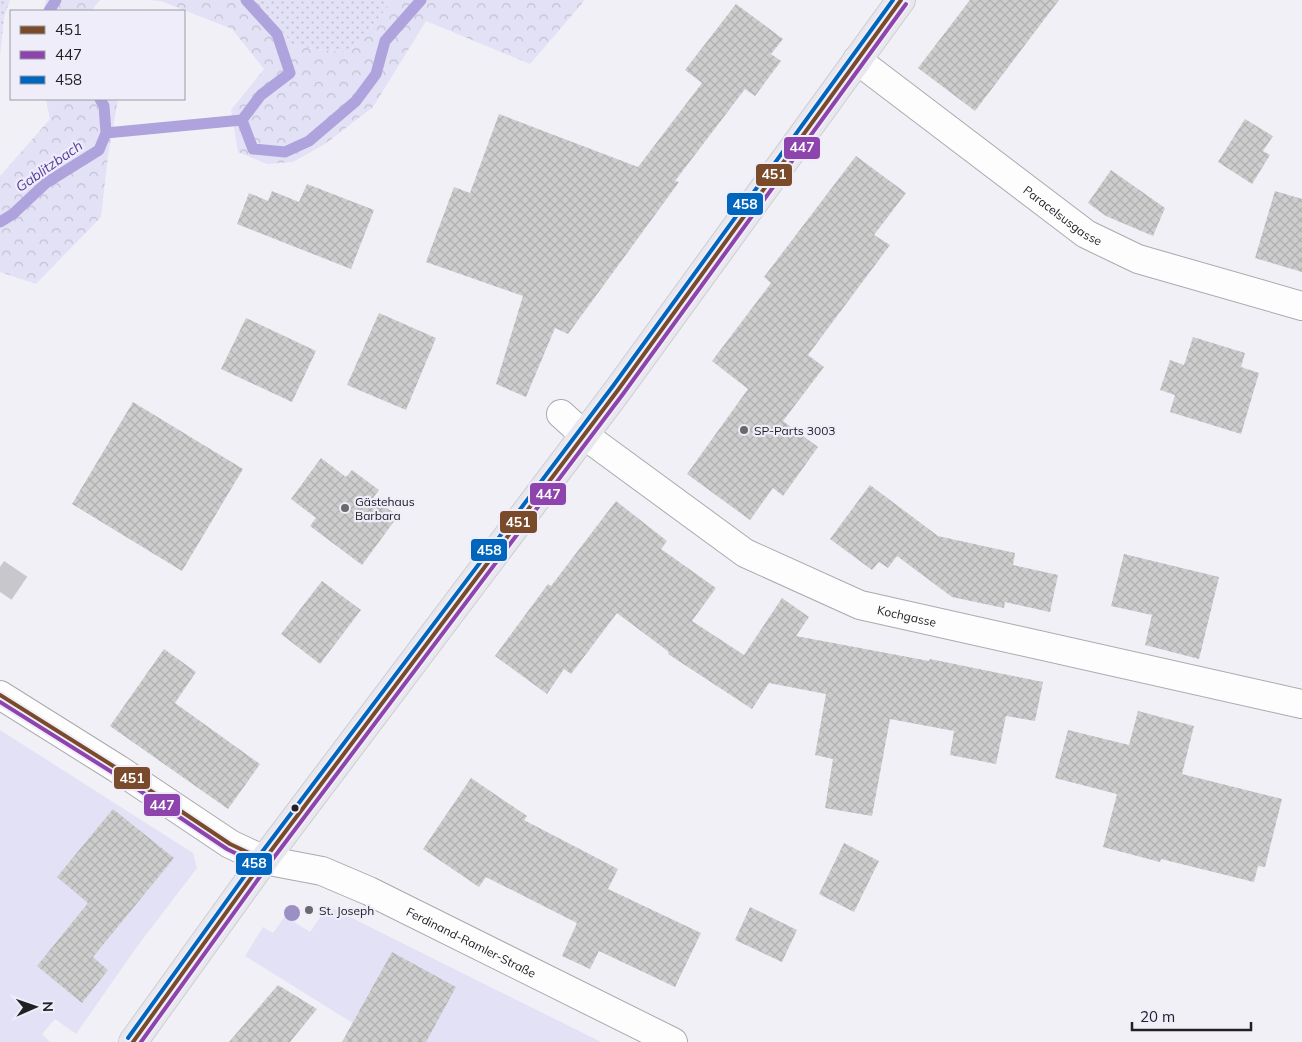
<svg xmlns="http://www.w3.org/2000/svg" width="1302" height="1042" font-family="Mulish,sans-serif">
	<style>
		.grass { fill: url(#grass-dots) }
		.forest { fill: url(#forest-crowns) }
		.garden { fill: #e3e1f5 }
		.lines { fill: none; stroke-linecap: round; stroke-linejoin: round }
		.stream { stroke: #aea3dd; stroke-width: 11 }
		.building { fill: url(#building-cross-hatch) }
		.minor-tunnel { stroke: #c7c7cc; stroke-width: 28; stroke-dasharray: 28 14; stroke-linecap: butt }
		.minor-casing { stroke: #aaaaae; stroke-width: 30 }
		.major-casing { stroke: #cdcdd0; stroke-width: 30 }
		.minor { stroke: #fdfdfe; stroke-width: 28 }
		.major { stroke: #e8e7ed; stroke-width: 28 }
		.bus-1-casing { stroke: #eeedf9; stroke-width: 8 }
		.bus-2-casing { stroke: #eeedf9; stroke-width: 8 }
		.bus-3-casing { stroke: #eeedf9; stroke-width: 8 }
		.bus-1 { stroke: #7a4b2a; stroke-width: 4 }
		.bus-2 { stroke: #8e44ad; stroke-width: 4 }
		.bus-3 { stroke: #0065bd; stroke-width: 4 }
		.tree { fill: #9c8fc6 }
		.poi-dot { fill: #69696e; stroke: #eeedf9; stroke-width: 2 }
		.bus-dot { fill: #212125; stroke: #eeedf9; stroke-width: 2 }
		.labels { text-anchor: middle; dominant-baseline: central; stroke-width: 4.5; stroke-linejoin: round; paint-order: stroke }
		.street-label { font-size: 12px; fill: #212125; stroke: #eeedf9 }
		.poi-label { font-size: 12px; fill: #212125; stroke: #eeedf9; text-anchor: start }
		.water-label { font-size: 14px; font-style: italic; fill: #563c9b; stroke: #eeedf9 }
		.line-badge { stroke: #eeedf9; stroke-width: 2 }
		.badge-label { font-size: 14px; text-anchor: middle; font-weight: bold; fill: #fff }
	</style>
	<defs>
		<pattern id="grass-dots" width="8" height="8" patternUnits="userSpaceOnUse" patternTransform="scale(1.25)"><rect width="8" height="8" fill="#e3e1f5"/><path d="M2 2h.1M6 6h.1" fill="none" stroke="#c2c1d2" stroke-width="1.8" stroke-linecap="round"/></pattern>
		<pattern id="forest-crowns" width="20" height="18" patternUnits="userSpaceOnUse" patternTransform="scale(1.25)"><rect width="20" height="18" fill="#e3e1f5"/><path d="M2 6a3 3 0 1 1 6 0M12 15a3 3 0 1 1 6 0" fill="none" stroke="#c2c1d2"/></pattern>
		<pattern id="building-cross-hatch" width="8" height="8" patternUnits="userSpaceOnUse" patternTransform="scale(1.25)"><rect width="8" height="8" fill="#cdcdce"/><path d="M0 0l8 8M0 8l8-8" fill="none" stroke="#b0b0b1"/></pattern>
	</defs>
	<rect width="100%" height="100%" fill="#f0f0f6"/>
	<!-- grass -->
	<path class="grass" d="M0,0h10l-6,17 -4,39z
		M256,0h136l-4,7 -40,46 -54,-7z"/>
	<!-- forest -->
	<path class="forest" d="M46,0h54l-9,11h-48z
		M148,0h108l38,46 54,7 40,-46 4,-7h193l-55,64 -104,-43 -53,86 -48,37 -32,18 -26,2 -29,-12 -7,-42 33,-41 -32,-40 -71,-28z
		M46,99h72l-10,57 -7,61 -65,67 -36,-12v-96l50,-57z"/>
	<!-- garden -->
	<path class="garden" d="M0,730l193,123 4,15 -61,80 -60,86 -21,-15 -13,15 8,8h-50z
		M328,906l273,136h-218l-138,-86 18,-29 10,6 12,-17 25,16z"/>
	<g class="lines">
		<!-- stream -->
		<path class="stream" d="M246,0l31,34 13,39 -29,22 -19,25 11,29 32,3 24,-11 47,-40 20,-27 9,-33 36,-41
			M49,11l7,-11
			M106,133l136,-13
			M0,222l13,-8 33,-31 53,-33 7,-17 -2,-27 -4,-7"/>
	</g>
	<!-- building -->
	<path class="building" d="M970,0h89l-84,111 -57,-43z
		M736,4l47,35 -12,15 10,7 -26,35 -10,-7 -70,92 4,1 -111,152 -13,-6 -29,69 -30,-13 27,-88 -97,-34 28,-75 16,6 29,-79 139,53 64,-84 -17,-13z
		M1245,119l28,17 -10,15 7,4 -18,29 -34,-22z
		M856,156l50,37 -32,42 16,10 -82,110 16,12 -41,54 35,26 -35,49 -10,-8 -23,32 -63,-46 61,-85 -36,-28 59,-78 -7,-6z
		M1111,170l54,38 -12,28 -47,-20 -18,-13z
		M307,184l67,26 -23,59 -114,-45 12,-31 19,8 4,-10 27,11z
		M1275,191l27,8v73l-47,-14z
		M379,313l57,25 -30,72 -59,-25z
		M246,318l70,33 -24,51 -71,-33z
		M1193,337l52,16 -4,14 18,6 -18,61 -71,-22 5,-17 -15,-5 10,-30 14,5z
		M133,402l110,67 -61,102 -110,-67z
		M321,458l25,19 6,-7 27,20 -6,8 25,18 -36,49 -52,-39 6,-8 -25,-19z
		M870,485l68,51 77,17 -2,12 45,10 -8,37 -45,-10 -1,6 -52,-11 -55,-41 -9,12 -9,-6 -7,8 -42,-31z
		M616,501l51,40 -6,8 55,39 -24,33 52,34 38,-57 27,19 -13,19 133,25 1,-2 113,23 -8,39 -29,-5 -10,48 -46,-9 4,-24 -64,-12 -18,97 -47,-8 8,-49 -18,-4 11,-61 -57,-11 -17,26 -84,-55 1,-2 -52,-39 -46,61 -7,-5 -17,25 -52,-38 53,-72 3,2z
		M1124,554l95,23 -20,82 -54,-14 7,-30 -41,-9z
		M322,581l39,29 -41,54 -39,-30z
		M164,649l32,23 -21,31 85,61 -32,45 -118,-83z
		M1138,711l56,15 -12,48 100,25 -17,68 -7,-1 -4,16 -93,-23 -1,3 -57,-15 14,-53 -62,-16 13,-48 61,15z
		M471,778l56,38 -3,4 94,49 -10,20 93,44 -26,54 -76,-36 -9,18 -28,-13 15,-33 -91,-46 -7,10 -56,-38z
		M113,809l61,49 -81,99 15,13 -26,33 -45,-37 51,-63 -31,-26z
		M844,843l35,18 -25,51 -35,-18z
		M750,907l47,23 -15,32 -47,-22z
		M392,952l64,35 -30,55h-84z
		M278,985l39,24 -27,33h-61z"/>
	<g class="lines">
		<!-- minor-tunnel -->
		<path class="minor-tunnel" d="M0,592l21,-31"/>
		<defs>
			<g id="minor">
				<path id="s1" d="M857,60l229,174 52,25 164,47"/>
				<path id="s2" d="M561,414l23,21 161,118 115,52 442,99"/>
				<path id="s3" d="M0,695l118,74 112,75 34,16 58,11 47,20 304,151"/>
			</g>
			<path id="major" d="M133,1042l131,-182 354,-470 283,-390"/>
		</defs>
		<!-- minor casing -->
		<use href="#minor" class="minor-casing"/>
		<!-- major casing -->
		<use href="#major" class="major-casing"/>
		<!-- minor -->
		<use href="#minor" class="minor"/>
		<!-- major -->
		<use href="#major" class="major"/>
		<defs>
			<path id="bus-1" d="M0,695l118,74 112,75 34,16
				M133,1042l131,-182 354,-470 283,-390"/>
			<path id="bus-2" d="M0,702l115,72 112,75 34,17
				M141,1042l128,-178 354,-470 283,-390"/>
			<path id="bus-3" d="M128,1038l131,-182 354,-470 280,-386"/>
		</defs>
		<!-- bus-1 casing -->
		<use href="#bus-1" class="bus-1-casing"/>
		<!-- bus-2 casing -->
		<use href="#bus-2" class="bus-2-casing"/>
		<!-- bus-3 casing -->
		<use href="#bus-3" class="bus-3-casing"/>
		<!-- bus-1 -->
		<use href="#bus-1" class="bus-1"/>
		<!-- bus-2 -->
		<use href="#bus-2" class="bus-2"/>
		<!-- bus-3 -->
		<use href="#bus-3" class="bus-3"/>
	</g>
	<!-- trees -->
	<circle class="tree" cx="292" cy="913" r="8"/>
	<!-- markers -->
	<g class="poi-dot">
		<circle cx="744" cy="430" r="5"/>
		<circle cx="345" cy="508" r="5"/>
		<circle cx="309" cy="910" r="5"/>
	</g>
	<circle class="bus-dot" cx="295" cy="808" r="4.5"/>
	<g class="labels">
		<!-- street labels -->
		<g class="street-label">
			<text stroke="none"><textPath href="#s1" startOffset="258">Paracelsusgasse</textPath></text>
			<text stroke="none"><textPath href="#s2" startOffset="405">Kochgasse</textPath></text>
			<text stroke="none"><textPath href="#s3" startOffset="536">Ferdinand-Ramler-Straße</textPath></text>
		</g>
		<!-- poi labels -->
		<g class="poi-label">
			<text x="754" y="430">SP-Parts 3003</text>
			<text x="355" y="501">Gästehaus<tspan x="355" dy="14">Barbara</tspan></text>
			<text x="319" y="910">St. Joseph</text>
		</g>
		<!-- water labels -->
		<g class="water-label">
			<text transform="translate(49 166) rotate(-35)">Gablitzbach</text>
		</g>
	</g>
	<g class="line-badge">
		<rect x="783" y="136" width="38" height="24" rx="5" fill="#8e44ad"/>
		<rect x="755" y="163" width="38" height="24" rx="5" fill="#7a4b2a"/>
		<rect x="726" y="192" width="38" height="24" rx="5" fill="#0065bd"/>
		<rect x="529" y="482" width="38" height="24" rx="5" fill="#8e44ad"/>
		<rect x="499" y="510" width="39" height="24" rx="5" fill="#7a4b2a"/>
		<rect x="470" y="538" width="38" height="24" rx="5" fill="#0065bd"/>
		<rect x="113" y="766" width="38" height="24" rx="5" fill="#7a4b2a"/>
		<rect x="143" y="793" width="38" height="24" rx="5" fill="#8e44ad"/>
		<rect x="235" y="852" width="38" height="24" rx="5" fill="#0065bd"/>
	</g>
	<g class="badge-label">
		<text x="802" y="152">447</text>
		<text x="774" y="179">451</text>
		<text x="745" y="209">458</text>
		<text x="548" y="499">447</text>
		<text x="518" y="527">451</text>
		<text x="489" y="555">458</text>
		<text x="132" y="783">451</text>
		<text x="162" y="810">447</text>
		<text x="254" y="868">458</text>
	</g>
	<!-- legend -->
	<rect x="10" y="10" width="175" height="90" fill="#eeedf9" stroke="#9c9ba4"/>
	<rect x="20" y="26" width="25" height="8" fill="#7a4b2a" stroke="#9c9ba4"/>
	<text x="55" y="35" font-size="15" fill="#212125">451</text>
	<rect x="20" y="51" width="25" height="8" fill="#8e44ad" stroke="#9c9ba4"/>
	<text x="55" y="60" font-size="15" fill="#212125">447</text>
	<rect x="20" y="76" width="25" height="8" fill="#0065bd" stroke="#9c9ba4"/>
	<text x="55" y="85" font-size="15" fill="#212125">458</text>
	<!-- north arrow -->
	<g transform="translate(35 1007) rotate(88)" stroke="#eeedf9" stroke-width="4" paint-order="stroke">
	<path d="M0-4L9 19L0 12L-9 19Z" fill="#212125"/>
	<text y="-8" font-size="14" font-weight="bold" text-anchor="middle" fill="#212125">N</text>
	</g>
	<!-- scale -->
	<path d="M1132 1022v8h119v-8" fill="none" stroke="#212125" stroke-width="2.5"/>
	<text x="1140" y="1022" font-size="15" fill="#212125" stroke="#eeedf9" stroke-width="4" paint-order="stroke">20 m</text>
</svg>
